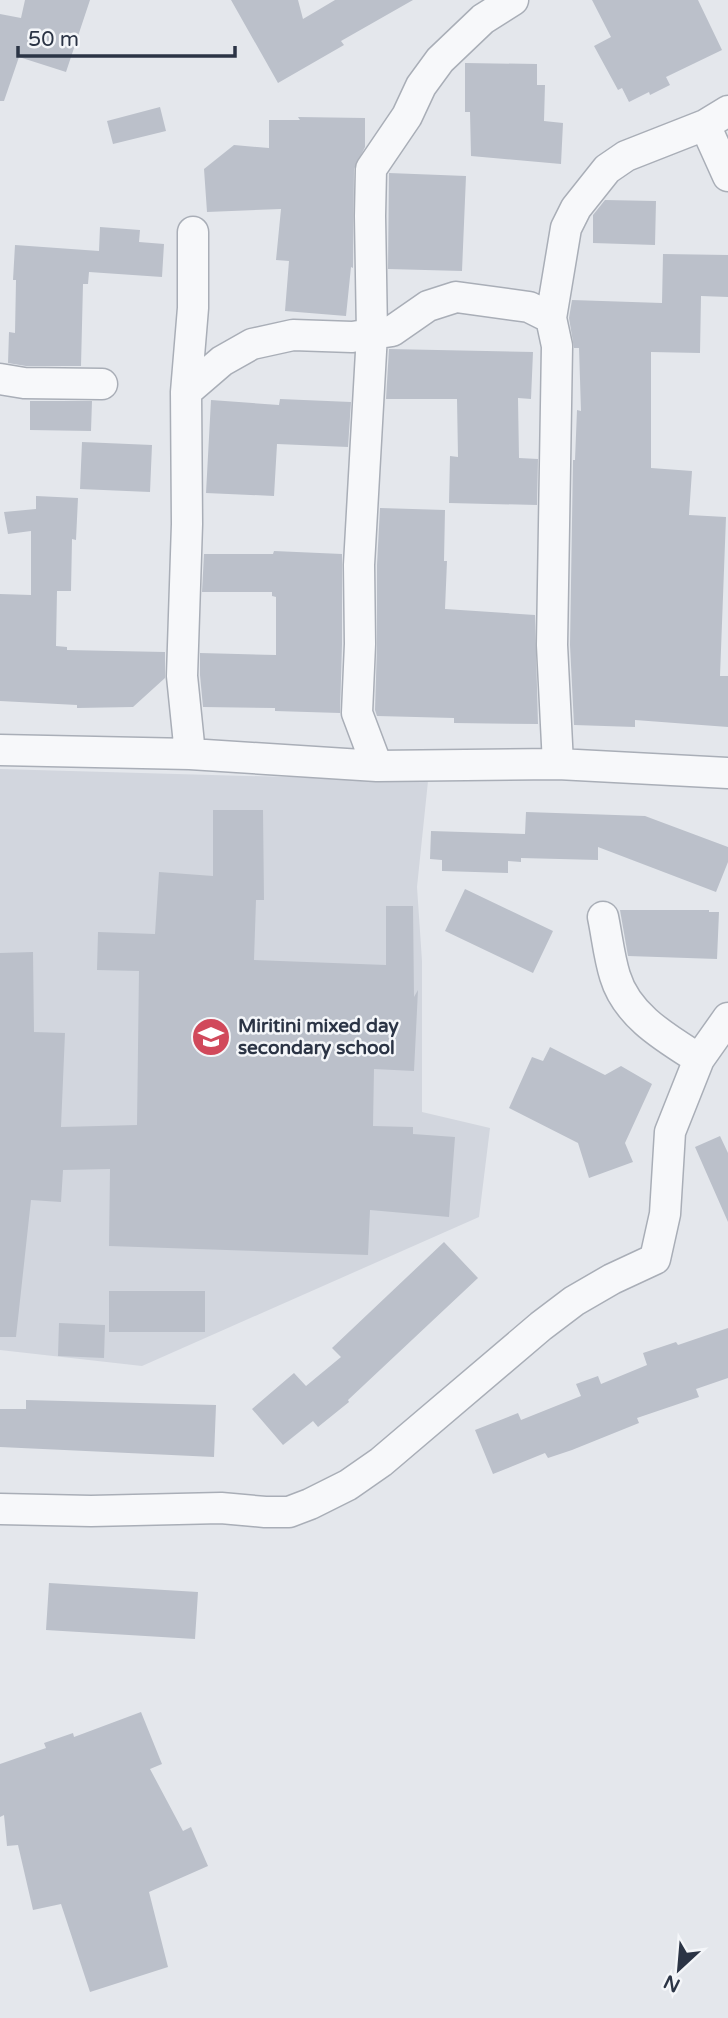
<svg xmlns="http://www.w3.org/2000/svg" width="728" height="2018" font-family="'Varela Round',sans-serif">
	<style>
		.built { fill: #d2d6de }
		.building { fill: #bbc0ca }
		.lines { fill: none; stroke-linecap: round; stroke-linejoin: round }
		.minor-casing { stroke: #a9aeb7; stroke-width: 33 }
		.minor { stroke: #f7f8fa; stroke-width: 30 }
		.labels { text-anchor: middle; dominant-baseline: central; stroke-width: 5; stroke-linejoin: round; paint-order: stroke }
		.poi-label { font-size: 19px; font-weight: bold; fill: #2b3445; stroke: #f4f6f9; text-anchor: start }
	</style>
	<rect width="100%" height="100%" fill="#e4e7ec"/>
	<!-- built -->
	<path class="built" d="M0,769l428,12 -11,106 5,74v151l68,16 -11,89 -337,149 -142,-16z"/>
	<!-- building -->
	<path class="building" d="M25,0h65l-24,72 -47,-15 -15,44h-4v-87l21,4z
		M231,0h67l5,19 32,-19h78l-72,41 3,4 -66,38z
		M592,0h106l24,50 -56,27 4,8 -20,10 -1,-3 -20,10 -7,-14 -4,2 -24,-44 17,-9z
		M465,63l72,1v21h8l-1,36 19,2 -2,41 -90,-8 -1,-44h-5z
		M160,107l6,24 -53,13 -6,-23z
		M298,117l67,1v29l-11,22 -1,99 -2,-1 -5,49 -61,-5 4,-50 -13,-1 5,-51 -74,3 -3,-43 30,-24 35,3v-28h31z
		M389,173l77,3 -4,95 -74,-2z
		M605,200l51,1 -1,44 -62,-2v-28z
		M100,227l40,3 -1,12 25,2 -2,33 -73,-5 -1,12h-5l-2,82h-55l-18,-3 1,-31 6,1 1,-53h-3l2,-35 84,6z
		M663,254l65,1v42l-27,-1 -1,57 -49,-1v116l41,3 -3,44 37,2 -6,159h8v51l-93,-7v7l-61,-2 -4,-80 3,-185h2l2,-50 4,1 -2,-63h-5l-5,-30 3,-18 90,3z
		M389,349l144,3 -2,47 -13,-1 1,60 19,1 -1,46 -88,-2 1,-47 8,1 -1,-58h-71z
		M280,399l71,3 -3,45 -71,-3 -3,52 -68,-3 5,-93 68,5z
		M30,401h62l-1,30 -61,-1z
		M82,442l70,3 -2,47 -70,-3z
		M36,496l42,2 -2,42 -4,-1 -1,52h-14l-1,55 11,1v3l98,2v26l-32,29 -56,1v-3l-77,-4v-107l31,1v-64l-23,3 -4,-22 32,-3z
		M380,508l65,2 -1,51h3l-2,48 90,6 3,109 -84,-1v-5l-77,-2 -2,-6 2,-65v-80z
		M274,551l68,3v90l-2,69 -65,-2v-3l-72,-1 -3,-32v-22l76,2v-58l-4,-1v-4h-70l2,-38h69z
		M213,810h50l1,90h-8l-2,60 132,5v-59h27l1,91 4,-7 -4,81 -40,-2 -1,57 40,1v7l42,3 -6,80 -79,-7 -2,45 -259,-9 1,-77 -47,1 -2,32 -30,-2 -15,137h-16v-384l33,-1 1,80 31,1 -4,94 76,-2 2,-154 -42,-1 1,-38 57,2 4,-62 54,4z
		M526,812l119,4 83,31v15l-12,30 -118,-45v13l-77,-2v4l-13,-1v12l-66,-2v-11l-12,-1 1,-28 94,3z
		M465,889l88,42 -20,42 -88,-42z
		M620,910h89v2h10l-2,47 -89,-3z
		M550,1047l55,28 16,-9 31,18 -27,59 8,19 -44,16 -11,-35 -69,-35 23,-51 11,4z
		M720,1136l8,17v69l-33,-75z
		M444,1242l34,36 -130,122 1,2 -31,25 -5,-6 -30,24 -31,-36 42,-36 12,13 35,-29 -9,-9z
		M109,1291h96v41h-96z
		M59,1323l46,2 -1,33 -46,-2z
		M728,1328v50l-32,11 3,8 -62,21 2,5 -67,27 -24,8 -3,-5 -52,21 -18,-44 43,-17 3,7 60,-24 -5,-12 22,-8 3,8 46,-19 -4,-12 33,-11 2,3z
		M26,1400l190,5 -2,52 -214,-10v-38h26z
		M49,1583l149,9 -3,47 -149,-9z
		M141,1712l21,52 -12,5 33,62 8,-4 17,39 -59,26 19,75 -78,25 -29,-88 -28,6 -15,-65 -11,1 -3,-31 -4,2v-53l46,-16 -2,-5 29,-10 1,4z"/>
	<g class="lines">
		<defs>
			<path id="minor" d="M705,125l23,51
				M0,379l24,4 78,1
				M186,392l36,-31 30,-17 41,-9 59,2 40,-6 36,-25 28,-9 73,10 22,11
				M0,750l190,4 187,12 181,-2 170,9
				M190,754l-8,-78 5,-152 -1,-132 7,-84v-76
				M558,764l-6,-119 5,-299 -6,-28 15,-90 10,-20 31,-39 19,-13 79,-31 23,-14
				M377,766l-20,-53 3,-69 -1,-79 13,-231 -2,-118 1,-47 36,-53 14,-30 19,-26 43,-41 30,-19
				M603,917c4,19 6,40 12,59 12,40 51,62 84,83
				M0,1509l91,2 130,-3 44,4h24l21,-8 38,-19 33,-23 160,-136 33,-25 38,-22 43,-20 10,-45 5,-82 29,-73 29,-41"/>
		</defs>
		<!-- minor casing -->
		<use href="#minor" class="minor-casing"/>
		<!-- minor -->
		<use href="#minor" class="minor"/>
	</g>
	<!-- icons -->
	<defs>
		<symbol id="school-disc" viewBox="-11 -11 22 22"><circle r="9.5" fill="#d1495b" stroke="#f4f6f9"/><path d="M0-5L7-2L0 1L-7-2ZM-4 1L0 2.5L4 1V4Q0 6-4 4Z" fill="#fff"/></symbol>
	</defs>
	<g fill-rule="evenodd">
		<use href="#school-disc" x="189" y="1015" width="44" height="44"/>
	</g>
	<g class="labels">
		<!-- poi labels -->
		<g class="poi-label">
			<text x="238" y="1026">Miritini mixed day<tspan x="238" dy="22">secondary school</tspan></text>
		</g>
	</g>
	<!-- north arrow -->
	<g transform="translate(679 1969) rotate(206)" stroke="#f4f6f9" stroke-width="5" paint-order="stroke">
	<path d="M0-5L12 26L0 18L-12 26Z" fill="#2b3445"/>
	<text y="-10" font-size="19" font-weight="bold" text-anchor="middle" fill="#2b3445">N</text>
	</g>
	<!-- scale -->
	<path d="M18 46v10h217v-10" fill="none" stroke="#2b3445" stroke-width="3.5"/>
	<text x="28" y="46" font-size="21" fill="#2b3445" stroke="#f4f6f9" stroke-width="5" paint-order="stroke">50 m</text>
</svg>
